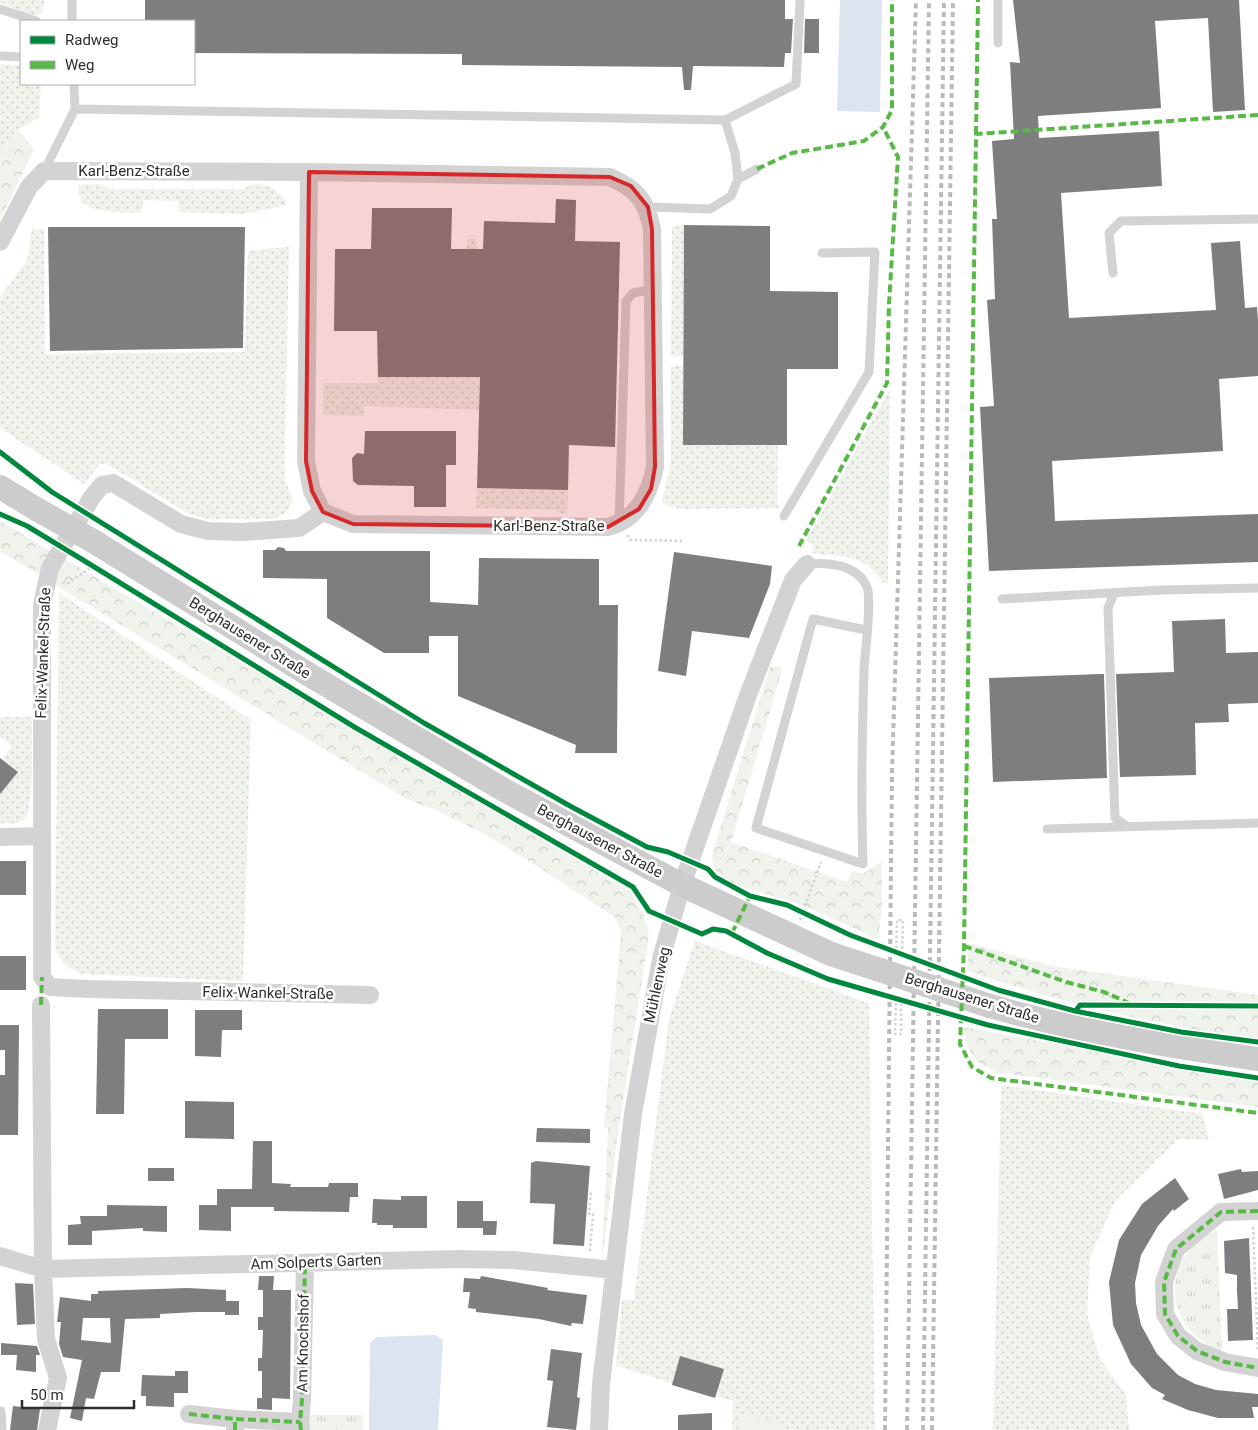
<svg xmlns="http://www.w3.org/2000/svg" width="1258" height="1430" font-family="Roboto,sans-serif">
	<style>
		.grass { fill: url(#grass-dots) }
		.forest { fill: url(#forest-crowns) }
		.park { fill: url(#park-tufts) }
		.pitch { fill: #eff3ec }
		.water { fill: #dbe4ef }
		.building { fill: #7e7e7e; fill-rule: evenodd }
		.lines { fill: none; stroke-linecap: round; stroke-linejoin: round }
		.path { stroke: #d3d3d3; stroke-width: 2.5; stroke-dasharray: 2.5 2.5; stroke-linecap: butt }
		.service { stroke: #d3d3d3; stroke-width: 9 }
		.minor { stroke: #d3d3d3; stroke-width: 18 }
		.secondary { stroke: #ccc; stroke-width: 24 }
		.rail { stroke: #bababa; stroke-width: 4; stroke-dasharray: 5 4; stroke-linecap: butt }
		.secondary-bridge { stroke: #ccc; stroke-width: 24 }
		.quiet { stroke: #58b947; stroke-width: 4; stroke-dasharray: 8 4; stroke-linecap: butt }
		.cycleway-casing { stroke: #fff; stroke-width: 8 }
		.cycleway { stroke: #00873e; stroke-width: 5 }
		.marked { fill: #d62828; fill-opacity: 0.2; stroke: #d62828; stroke-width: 4; stroke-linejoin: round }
		.labels { text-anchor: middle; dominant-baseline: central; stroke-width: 5; stroke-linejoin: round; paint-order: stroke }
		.street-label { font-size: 15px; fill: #2e2e2e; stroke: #fff }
	</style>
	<defs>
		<pattern id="grass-dots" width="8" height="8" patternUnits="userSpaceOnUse" patternTransform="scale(1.25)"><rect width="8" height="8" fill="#eff3ec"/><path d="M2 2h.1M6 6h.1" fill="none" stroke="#cdd1cb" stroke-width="1.8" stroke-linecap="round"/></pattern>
		<pattern id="forest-crowns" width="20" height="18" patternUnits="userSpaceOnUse" patternTransform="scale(1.25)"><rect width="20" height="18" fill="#eff3ec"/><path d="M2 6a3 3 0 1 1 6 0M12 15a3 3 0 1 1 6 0" fill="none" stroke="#cdd1cb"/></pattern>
		<pattern id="park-tufts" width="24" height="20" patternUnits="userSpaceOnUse" patternTransform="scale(1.25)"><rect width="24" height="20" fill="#eff3ec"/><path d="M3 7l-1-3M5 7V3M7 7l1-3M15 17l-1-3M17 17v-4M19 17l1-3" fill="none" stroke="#cdd1cb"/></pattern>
	</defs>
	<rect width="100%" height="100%" fill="#fff"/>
	<!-- grass -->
	<path class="grass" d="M0,0h45l-3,13 -9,4 -33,-15z
		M0,64l21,1v19h20l-2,33 -21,13 -18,26z
		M100,184l10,5h133c16,-12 38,0 45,16l-45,9 -63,-2 -2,-11 -35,-1 -2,13c-16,-1 -57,2 -62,-17 -1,-3 0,-8 0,-11z
		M684,225l-1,132 -12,-1 1,-130z
		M32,229h12l1,125 200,-2 3,-102 41,-3 -4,208v25l8,20 -6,11 -12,8h-66l-19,-4 -83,-51h-7l-16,20 -84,-56v-131l27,-36z
		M467,239h10l-3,130h6l-1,41 -115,-4v10l-41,-1v-32h54l1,-6 87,-1z
		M671,366h12v79h95l-1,58 3,5 -100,1 -12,-3 -6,-5 9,-37z
		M890,389l-2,194h-5c-17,-29 -40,-26 -70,-29v-11l-7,-2z
		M477,488l91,2 -1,24 -8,-1 -2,-3 -81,-2z
		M59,593l192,127 -8,261 -162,-7c-15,-7 -22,-13 -26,-29z
		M0,717h32c0,18 2,90 -7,101 -6,7 -16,5 -25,5v-29l18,-22 -16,-13 10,-13 -12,-9z
		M695,941l174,62 6,427h-143l1,-29 -117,-35 6,-66 12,-1 35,-280z
		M1001,1085l202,29 6,26 -31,-1 -63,62 -25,56 -3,57 13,45 26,36 3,35h-136z"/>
	<!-- forest -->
	<path class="forest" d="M18,130l16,19 -34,71v-64z
		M0,521l631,371 12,21 6,22 -31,198 -16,129 6,-134 -4,-1 17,-194 -5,-15c-66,-43 -136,-94 -210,-119l-406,-248z
		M780,666l2,5 -51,171 116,40 4,-10 13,1 18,-12v46l-4,32 -76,-34 -69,-21 -15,-10 -5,-9 -1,-10 58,-188z
		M969,943l83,23 206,29v44c-99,-13 -196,-36 -291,-68z
		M964,1027l294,55v25l-258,-34c-26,-9 -32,-18 -36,-46z"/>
	<!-- park -->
	<path class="park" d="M1217,1230l5,122c-38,-14 -60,-54 -39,-92 5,-8 10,-16 17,-21 5,-4 12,-6 17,-9z
		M309,1415h54v15h-54z"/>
	<!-- pitch -->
	<path class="pitch" d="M738,1414l44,7 1,9h-45z"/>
	<!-- water -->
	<path class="water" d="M840,0h42l-2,112 -43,-1z
		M435,1335l8,5 -5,90h-69l1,-87 6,-6z"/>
	<!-- building -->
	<path class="building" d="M145,0h640v19h8l-2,34h-6l-1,14 -91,-1 -2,24h-7l-2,-23 -220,-2v-11l-268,-1v-32h-49z
		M1013,0h226l6,110 -32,2 -5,-94 -53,3 6,87 -123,8 1,22 120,-7 3,55 -101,7 8,125 147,-8 -5,-67 29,-2 5,67 12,-1 1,13v56l-39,3 4,72 -171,10 3,60 203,-7v48l-269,9 -9,-164 14,-1 -7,-106 8,-1 -3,-80h5l-5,-78 22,-2 -4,-77 10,1z
		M805,19h14v34h-15z
		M556,199l20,1 -1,41 45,1 -5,205 -46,-2 -1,45 -91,-2 3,-111h-102l-1,-46h-43l1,-82h36l1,-41h80l-1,41h32l1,-28 71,2z
		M684,225l86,1v65l68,1v77h-51v76h-104z
		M48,227h197l-2,121 -193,3z
		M365,431h91v34h-10v42h-32v-21l-56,-1 -5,-4 -1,-23 5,-5 7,1z
		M278,547l6,1 2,3h144v51l33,2 15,1 1,-47 120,1v46h19l-1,148h-42l1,-8 -118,-49v-60h-29v17h-45l-57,-35v-39l-64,-1v-28h12z
		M674,552l98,14 -2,18 -21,54 -57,-7 -6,45 -28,-5z
		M1225,619l1,34 32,-1v51l-30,1 1,18 -34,1 1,52 -76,2 -4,-103 58,-2 -2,-51z
		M1101,674h3l3,104 -114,4 -4,-104z
		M0,758l18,14 -18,22z
		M0,861h26v34h-26z
		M0,956h26v34h-26z
		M98,1009h70v30h-43l-1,75h-28z
		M195,1010h47v20h-20l-1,27 -26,-1z
		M0,1025h19l-1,110h-18v-60h5v-25h-5z
		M185,1101l49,1v37l-49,-1z
		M537,1128l53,1v14l-54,-1z
		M253,1141h19v42l19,1 -1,3h38l1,-4h29v14h-8l-1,15 -75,-1v-4h-43v24l-32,-1v-25h18v-16h35z
		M536,1161l54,5 -6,80 -31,-2 2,-40 -25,-1 1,-40z
		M148,1168h26v13h-26z
		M1241,1169l1,3 16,-1v19l-34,9 -6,-25z
		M1175,1178l14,21 -15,12 -1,-2 -15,17 -17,29 -6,28 1,20 5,22 16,29 21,21 17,9 21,6 42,4v13h-6l2,11h-36l-30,-8 -26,-11 3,-4 -13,-7 -21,-24 -18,-39 -4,-43 10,-42 23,-36z
		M401,1196h26v32h-34v-3h-16v-2h-5l1,-24 28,1z
		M457,1201h26v20h14l-1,14h-13v-7h-26z
		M107,1205l60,1v26l-24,-1v-3l-51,3v14h-24v-20l13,-1 -1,-8h27z
		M1249,1238l4,102 -25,1 -1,-32h11l-1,-18v-16l-12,-2 -1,-32z
		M259,1276h15l-1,14h18l-1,109 -18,-1v12l-15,-1v-11h5v-27h-4v-13h4l1,-28h-5v-13h5v-27h-5z
		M481,1276l67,12 -1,2 40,5 -4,29 -11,-1 -1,3 -32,-7 -63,-7v-3l-8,-1 2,-16h-7l1,-14 16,1z
		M15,1283l18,1 2,40 -18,1z
		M187,1288l39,2v11h13v14h-14v-3h-29l-36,2v4l-35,1 -5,53h-19l-7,27 -8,-1 -4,23 -12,-3 12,-58 -19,-3 -4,-13 2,-22h-4l3,-25 31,4v-7h7v-3zM83,1318h27l1,25 -30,-3z
		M1,1343l36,3 3,9h-4v17l-20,-2 1,-15h-16z
		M551,1349l31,4 -5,44 3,1 -4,32 -29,-3 6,-46 -6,-1z
		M680,1356l44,13 -9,29 -43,-13z
		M175,1371h13v22h-14v14l-28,-1v-10h-5l1,-21 33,1z
		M13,1406l27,3 -3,21h-27z
		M712,1413v17h-34v-15z"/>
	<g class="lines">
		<!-- path -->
		<path class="path" d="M627,535l4,5 54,1
			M62,583h6l25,-17
			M800,920l21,-58
			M896,953l1,-33h6l-1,37
			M806,970l2,-6
			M896,998l-1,36h6v-37
			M1253,1227l5,125
			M590,1251l3,-37h-4l2,-24"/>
		<!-- service -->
		<path class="service" d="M72,0v21
			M998,0v43
			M0,9l36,12
			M0,56l21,1
			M75,109l650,11 71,-36 4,-84
			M44,171l31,-62 -1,-25
			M738,179l19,-10
			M648,207l62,2 21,-13 7,-17 -3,-26 -10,-33
			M1113,273l-4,-40 12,-12 137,-2
			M784,516l85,-144 6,-120 -53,1
			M619,524l7,-223 7,-8 21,-4
			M807,564c21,-2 50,0 60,23 5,13 -2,65 -3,83 -2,64 -3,129 -1,194l-107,-36 57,-209 53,11
			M1114,593l-6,15 7,210 12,8
			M1002,599l160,-9 96,-2
			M1047,829l211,-6
			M1,1411l1,19"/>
		<!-- minor -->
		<path class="minor" d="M0,242l29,-55 15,-16 265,1 301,5c28,13 36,23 42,52l3,238c-6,28 -18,52 -47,60l-255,-3 -30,-12 -11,-21 -6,-30 3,-289
			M323,512l-24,16 -56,4 -35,-1 -27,-7 -68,-41 -11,2 -10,12 -42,71 -8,37v372l8,10 39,2 281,6
			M0,837l41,-1
			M41,1005l2,264 3,70 12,39 -11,52
			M1258,1211l-37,1 -45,37 -12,33 1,32 13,22 19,15 28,11 33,6
			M0,1256l43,13 415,-10 55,1 101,10
			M189,1414l46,5
			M235,1430v-11l65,3
			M301,1430l-1,-8 2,-22 3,-136
			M599,1430l2,-46 32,-270 28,-155 21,-74 65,-187 46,-118 14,-16"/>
		<!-- secondary -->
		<path class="secondary" d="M0,487l38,23
			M93,541l220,136 191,113 178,95 149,69
			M990,1006c87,25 178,40 268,53"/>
		<!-- rail -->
		<path class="rail" d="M885,1430l7,-657 24,-773
			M907,1430l22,-1430
			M923,1430l21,-1430
			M932,1430l21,-1430"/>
		<!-- secondary-bridge -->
		<path class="secondary-bridge" d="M38,510l55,31
			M831,954l159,52"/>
		<!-- quiet -->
		<path class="quiet" d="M1258,115l-282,19 -12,812 -4,98 12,23 19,11 267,35
			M976,134l2,-134
			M757,169l35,-16 72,-12 19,-14 9,-17v-110
			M799,546l88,-163 2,-79 9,-147 -15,-30
			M732,933l18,-37
			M964,946l102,36 38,10 25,11
			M41,1005l1,-28
			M1258,1211l-37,1 -45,37 -12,33 1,32 13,22 19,15 28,11 33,6
			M189,1414l46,5
			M235,1430v-11l65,3
			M301,1430l-1,-8 2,-22 3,-136"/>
		<defs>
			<path id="cycleway" d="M0,452l52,40 372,231 146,83 77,41 21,5 40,17 7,8 35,19 37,9 63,30 148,55 77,21 106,21 77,10
				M0,514l27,12 56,34 273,168 277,159 16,24 53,23 11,-5 13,2 41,22 61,26 160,46 191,41 79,12
				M1077,1009l3,-4 178,1"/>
		</defs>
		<!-- cycleway casing -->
		<use href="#cycleway" class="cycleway-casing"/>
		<!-- cycleway -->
		<use href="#cycleway" class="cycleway"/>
	</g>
	<!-- marked area -->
	<path class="marked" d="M309,172l301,5 21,9 17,21 4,22 3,238 -4,22 -12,20 -31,18 -255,-3 -30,-12 -11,-21 -6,-30z"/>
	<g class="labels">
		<!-- street labels -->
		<g class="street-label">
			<text x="134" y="171">Karl-Benz-Straße</text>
			<text x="549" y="526">Karl-Benz-Straße</text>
			<text transform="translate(250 638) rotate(32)">Berghausener Straße</text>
			<text transform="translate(43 653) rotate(-88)">Felix-Wankel-Straße</text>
			<text transform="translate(600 841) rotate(28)">Berghausener Straße</text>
			<text transform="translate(657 985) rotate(-78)">Mühlenweg</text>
			<text transform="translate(268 993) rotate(1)">Felix-Wankel-Straße</text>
			<text transform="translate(972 998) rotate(17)">Berghausener Straße</text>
			<text transform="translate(316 1262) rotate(-2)">Am Solperts Garten</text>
			<text transform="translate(303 1343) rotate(-89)">Am Knochshof</text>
		</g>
	</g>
	<!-- legend -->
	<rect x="20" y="20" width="175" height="65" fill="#ffffff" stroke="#ababab"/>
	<rect x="30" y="36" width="25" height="8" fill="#00873e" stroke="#ababab"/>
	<text x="65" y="45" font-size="15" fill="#2e2e2e">Radweg</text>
	<rect x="30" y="61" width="25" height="8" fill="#58b947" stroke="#ababab"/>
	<text x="65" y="70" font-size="15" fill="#2e2e2e">Weg</text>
	<!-- scale -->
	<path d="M22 1400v8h112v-8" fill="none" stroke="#2e2e2e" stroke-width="2.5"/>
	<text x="30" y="1400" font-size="15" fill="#2e2e2e" stroke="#ffffff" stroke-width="4" paint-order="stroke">50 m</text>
</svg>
